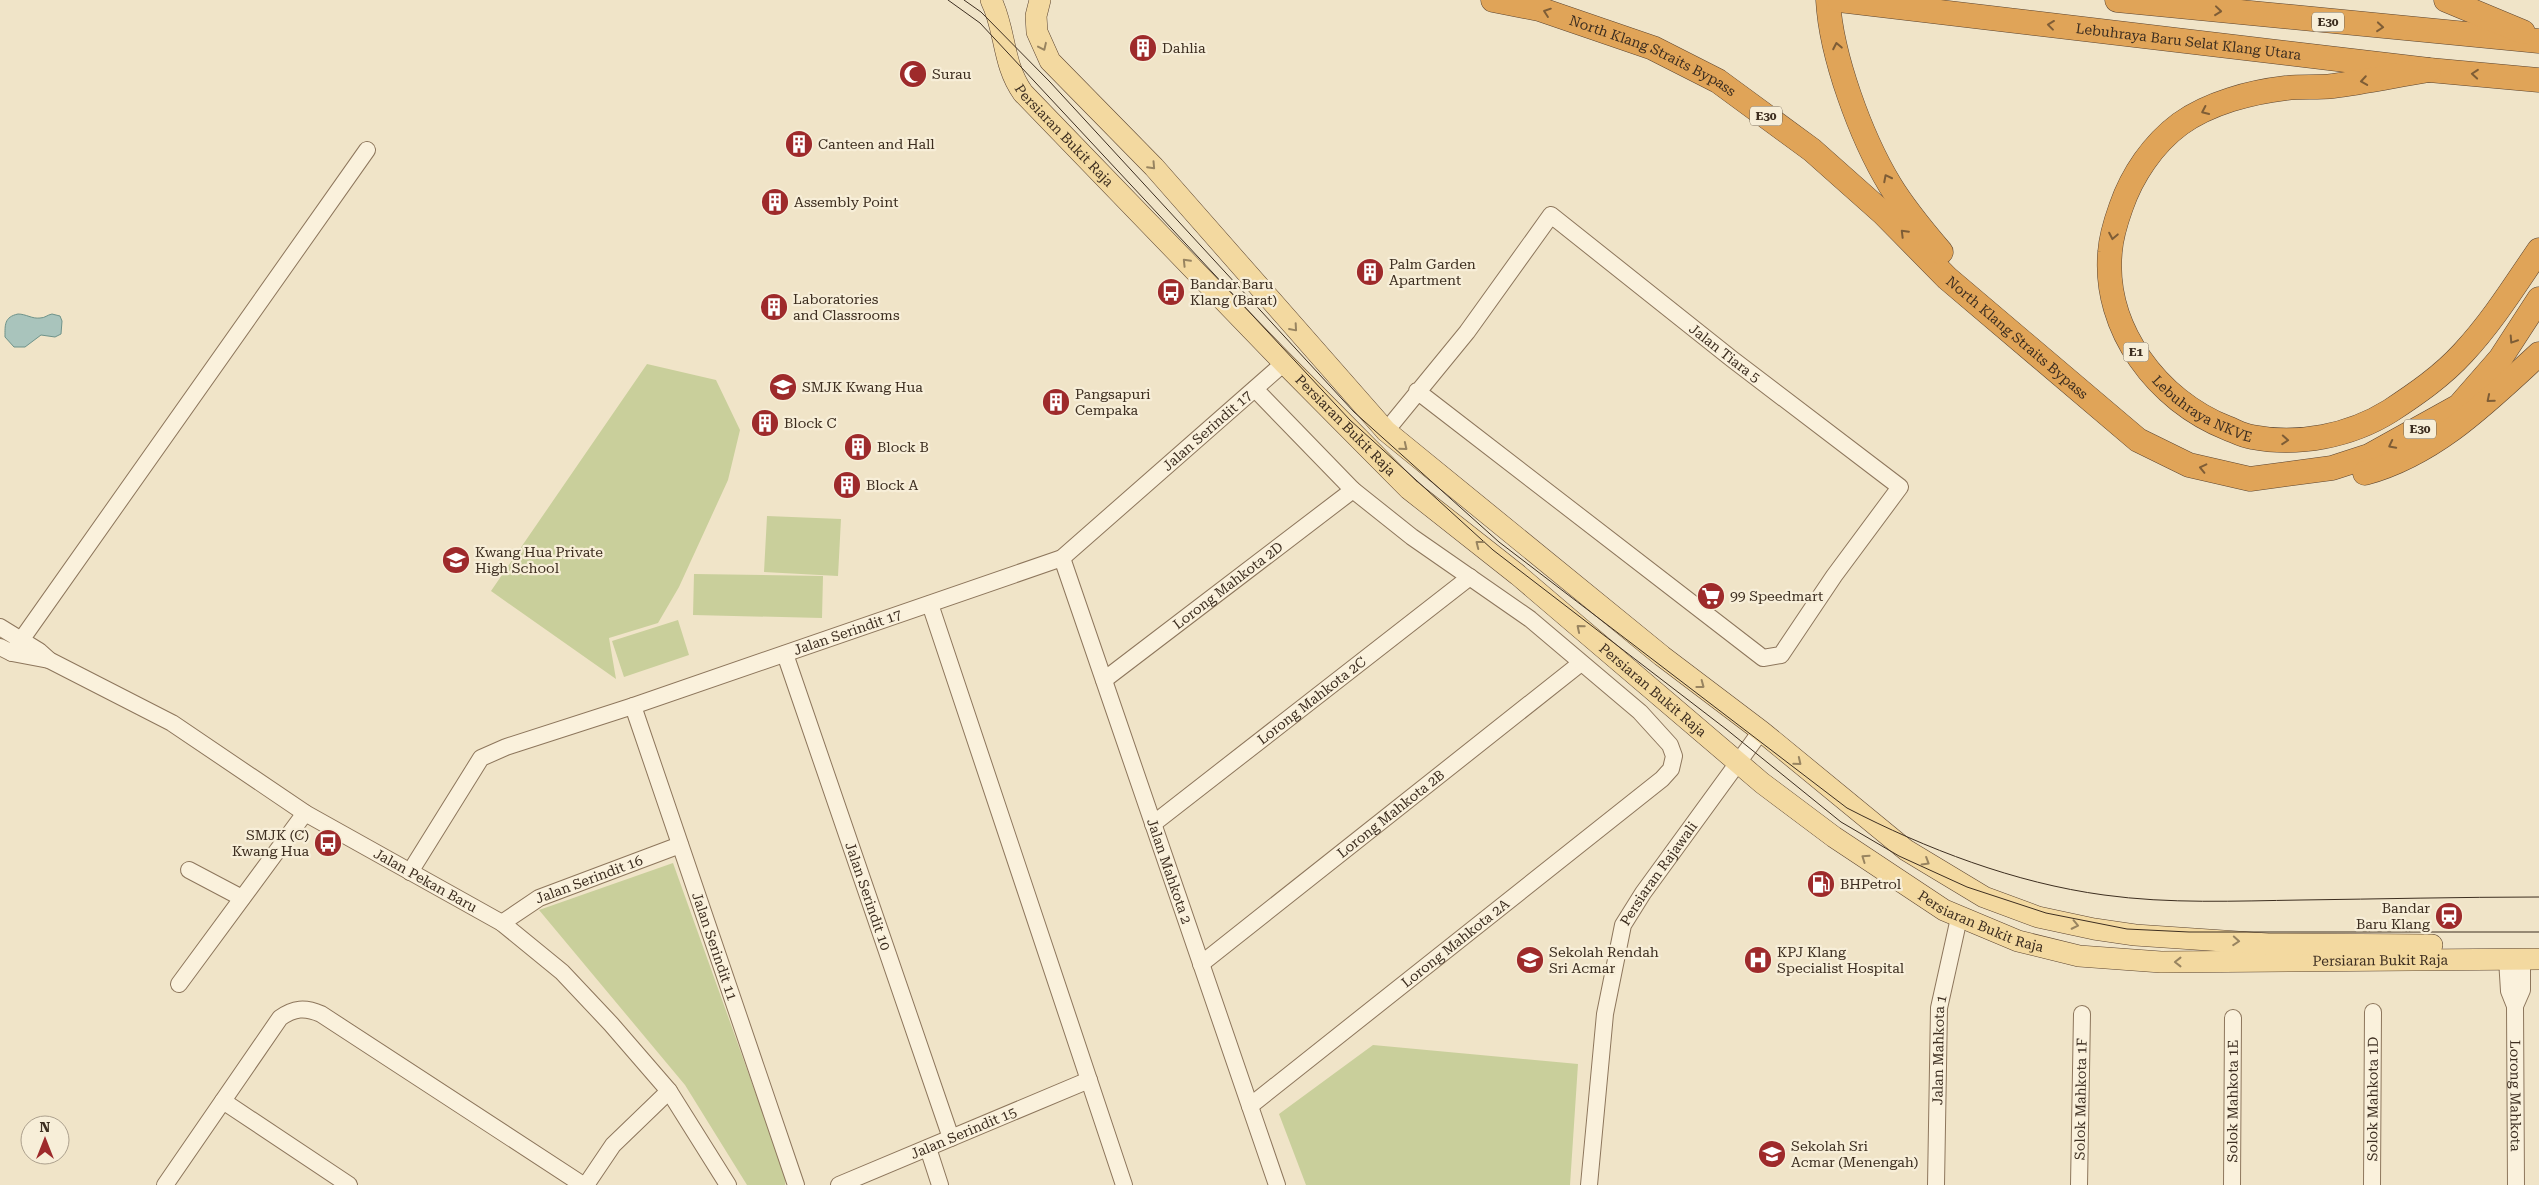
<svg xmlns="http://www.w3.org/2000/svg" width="2539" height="1185" font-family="'Roboto Serif',serif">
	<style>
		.green { fill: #c9cf9b }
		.water { fill: #a9c4bc; stroke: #6f938a }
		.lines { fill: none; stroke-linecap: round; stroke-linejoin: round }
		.minor-casing { stroke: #8d765c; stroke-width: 18 }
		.major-casing { stroke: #5b4430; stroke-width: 22 }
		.highway-casing { stroke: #5b4430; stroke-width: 25 }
		.minor { stroke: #faf1dc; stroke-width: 16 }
		.major { stroke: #f3d9a0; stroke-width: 21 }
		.highway { stroke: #e0a458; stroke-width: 24 }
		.tram { stroke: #3d2e20; stroke-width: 1 }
		.oneway { stroke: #7e5d36 }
		.oneway2 { stroke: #988460 }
		.labels { text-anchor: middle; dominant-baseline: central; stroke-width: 4.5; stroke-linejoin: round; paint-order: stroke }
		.shield { fill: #f7eed8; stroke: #756857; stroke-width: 1 }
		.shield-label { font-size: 12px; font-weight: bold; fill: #3d2e20 }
		.street-label { font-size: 14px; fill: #3d2e20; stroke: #f7eed8 }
		.poi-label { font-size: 14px; fill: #3d2e20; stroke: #f7eed8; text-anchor: start }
	</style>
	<rect width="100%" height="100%" fill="#f0e4c8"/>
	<!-- green -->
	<path class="green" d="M647,364l69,16 24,50 -12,50 -49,107 -21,36 -49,15 7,41 -125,-88z
		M767,516l74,3 -3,57 -74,-4z
		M694,574l129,2 -1,42 -129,-3z
		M678,620l11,35 -65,22 -12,-36z
		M673,863l113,315 -1,7h-38l-62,-100 -146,-175z
		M1373,1045l205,19 -8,121h-264l-27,-71z"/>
	<!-- water -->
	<path class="water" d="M18,314c8,0 14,5 22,4 5,0 7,-3 12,-4l8,2 2,5 -1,13 -6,3 -14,-2 -16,12h-11l-9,-10c0,-12 -1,-20 13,-23z"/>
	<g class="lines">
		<defs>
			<g id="minor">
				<path id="s1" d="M1386,431l81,-99 84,-117 181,144 168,128 -66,89 -53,79 -18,3 -346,-267"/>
				<path id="s2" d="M1062,558l215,627"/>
				<path d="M930,604l194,581"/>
				<path id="s3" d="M0,627l39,24 10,9 123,63 133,90 197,110 60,49 49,52 58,67 59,94"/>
				<path d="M0,647l12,6 37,7"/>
				<path d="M12,653l355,-503"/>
				<path id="s4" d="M785,654l166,484"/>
				<path id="s5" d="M1104,680l249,-190"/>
				<path id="s6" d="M633,706l163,479"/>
				<path id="s7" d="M1153,824l317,-247"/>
				<path d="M189,870l53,28"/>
				<path id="s8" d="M410,872l71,-114 25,-11 127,-41 429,-148 222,-195"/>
				<path id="s9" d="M502,923l37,-25 141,-53"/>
				<path id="s10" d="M2507,959l2,32 6,15 1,179"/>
				<path id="s11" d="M1201,964l380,-301"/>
				<path d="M179,984l126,-171"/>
				<path d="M2515,1006l7,-16v-31"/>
				<path d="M223,1101l126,84"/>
				<path id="s12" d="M1250,1106l412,-327 9,-10 3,-13 -4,-11 -30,-33 -110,-93 -118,-82 -59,-47 -98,-101"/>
				<path d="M928,1148l12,37"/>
				<path d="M165,1185l115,-167c14,-10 25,-11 41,-4l262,171"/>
				<path d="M586,1185l27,-40 56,-54"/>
				<path id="s13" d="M839,1185l250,-105"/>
				<path id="s14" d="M1589,1185l16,-171 18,-89 20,-32 118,-162"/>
				<path id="s15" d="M1936,1185l3,-177 20,-90"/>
				<path id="s16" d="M2079,1185l3,-171"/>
				<path id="s17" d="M2232,1185l1,-167"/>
				<path id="s18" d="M2372,1185l1,-173"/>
			</g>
			<g id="major">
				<path id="s19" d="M991,0c15,30 11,64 32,93l261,270 125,126 109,86 244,208 72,54 110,73 74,31 61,15 82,6 378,-3"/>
				<path d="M1040,0l-4,16 1,16 13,29 104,106 232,264 276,225 99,75 145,119 78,47 54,20 56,12 41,6 133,9 164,1"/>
			</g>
			<g id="highway">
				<path id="s20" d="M1493,0l46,9 114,39 65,33 94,69 72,64 63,64 191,162 51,25 61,14 82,-11 37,-12 90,-50 41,-47 39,-60"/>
				<path d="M1828,0c3,56 33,137 62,185 14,23 33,46 51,67"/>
				<path id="s21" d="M1839,0l590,70 110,10"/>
				<path d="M2117,0l422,41"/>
				<path d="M2446,0l77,32"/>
				<path id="s22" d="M2429,70c-32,5 -64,12 -96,16 -16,2 -31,0 -47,2 -35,4 -77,15 -106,36 -27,20 -48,51 -59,83 -5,14 -10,30 -11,45 -7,77 48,149 117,176 8,3 16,8 25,9 46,9 98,-1 138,-26 26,-17 52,-35 73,-58 29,-31 52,-68 76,-103"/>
				<path d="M2365,473c70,-19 122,-71 174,-119"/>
			</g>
		</defs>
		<!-- minor casing -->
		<use href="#minor" class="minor-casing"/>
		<!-- major casing -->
		<use href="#major" class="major-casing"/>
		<!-- highway casing -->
		<use href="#highway" class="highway-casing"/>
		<!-- minor -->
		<use href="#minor" class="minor"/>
		<!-- major -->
		<use href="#major" class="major"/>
		<!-- highway -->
		<use href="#highway" class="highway"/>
		<!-- tram -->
		<path class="tram" d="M948,0l32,23 370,397 143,130 233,179 115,93 58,34 68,31 79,26 81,16 62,3h350
			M964,0l17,12 69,70 304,330 145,130 348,266c79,41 168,75 257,87 65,9 132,6 197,5 79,-1 159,-3 238,-3"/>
	</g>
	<!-- one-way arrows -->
	<defs><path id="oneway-chevron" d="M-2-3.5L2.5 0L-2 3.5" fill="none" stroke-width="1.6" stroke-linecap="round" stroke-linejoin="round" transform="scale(1.25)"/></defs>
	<g class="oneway">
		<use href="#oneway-chevron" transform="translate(2218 11) rotate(6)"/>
		<use href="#oneway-chevron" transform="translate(1547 12) rotate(-161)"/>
		<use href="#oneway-chevron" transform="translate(2051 25) rotate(-173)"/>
		<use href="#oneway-chevron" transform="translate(2380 27) rotate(5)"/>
		<use href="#oneway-chevron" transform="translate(1837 46) rotate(-101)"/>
		<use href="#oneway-chevron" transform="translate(2475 74) rotate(-175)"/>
		<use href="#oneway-chevron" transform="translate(2364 81) rotate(171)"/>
		<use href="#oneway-chevron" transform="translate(2205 111) rotate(155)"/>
		<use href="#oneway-chevron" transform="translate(1887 178) rotate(-117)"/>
		<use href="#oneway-chevron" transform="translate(1904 233) rotate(-135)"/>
		<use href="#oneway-chevron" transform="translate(2113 236) rotate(101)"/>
		<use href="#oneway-chevron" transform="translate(2513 340) rotate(123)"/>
		<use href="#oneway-chevron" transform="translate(2490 399) rotate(140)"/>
		<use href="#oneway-chevron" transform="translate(2285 440) rotate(4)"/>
		<use href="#oneway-chevron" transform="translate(2392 445) rotate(153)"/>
		<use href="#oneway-chevron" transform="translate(2203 468) rotate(-167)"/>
	</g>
	<g class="oneway2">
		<use href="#oneway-chevron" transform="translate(1043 47) rotate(65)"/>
		<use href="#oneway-chevron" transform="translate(1152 166) rotate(47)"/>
		<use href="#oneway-chevron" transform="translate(1186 262) rotate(-134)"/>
		<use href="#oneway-chevron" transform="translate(1294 328) rotate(49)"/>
		<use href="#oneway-chevron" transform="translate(1404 447) rotate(39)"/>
		<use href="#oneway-chevron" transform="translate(1479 544) rotate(-142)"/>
		<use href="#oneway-chevron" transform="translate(1580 628) rotate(-140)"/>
		<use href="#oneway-chevron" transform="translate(1701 685) rotate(37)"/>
		<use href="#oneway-chevron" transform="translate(1798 762) rotate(39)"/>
		<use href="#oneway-chevron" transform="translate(1865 858) rotate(-145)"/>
		<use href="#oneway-chevron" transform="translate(1926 862) rotate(31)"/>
		<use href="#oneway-chevron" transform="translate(2075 925) rotate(12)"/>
		<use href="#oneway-chevron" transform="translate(2236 941) rotate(4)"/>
		<use href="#oneway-chevron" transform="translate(2178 962) rotate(180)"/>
	</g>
	<!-- icons -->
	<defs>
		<symbol id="building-disc" viewBox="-11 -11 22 22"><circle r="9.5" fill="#9e2a2b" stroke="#f7eed8"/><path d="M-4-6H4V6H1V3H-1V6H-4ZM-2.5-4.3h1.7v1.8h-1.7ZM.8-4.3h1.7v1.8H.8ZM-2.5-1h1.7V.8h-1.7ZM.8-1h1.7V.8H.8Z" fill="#fff"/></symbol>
		<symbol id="mosque-disc" viewBox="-11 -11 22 22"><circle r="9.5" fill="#9e2a2b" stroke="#f7eed8"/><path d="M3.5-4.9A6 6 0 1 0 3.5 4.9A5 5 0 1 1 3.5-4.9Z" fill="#fff"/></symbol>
		<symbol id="bus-disc" viewBox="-11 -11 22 22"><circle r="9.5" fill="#9e2a2b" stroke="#f7eed8"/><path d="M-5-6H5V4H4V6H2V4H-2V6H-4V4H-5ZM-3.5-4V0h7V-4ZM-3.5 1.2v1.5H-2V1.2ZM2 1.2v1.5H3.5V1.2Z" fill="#fff"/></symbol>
		<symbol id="school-disc" viewBox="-11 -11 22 22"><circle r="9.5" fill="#9e2a2b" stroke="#f7eed8"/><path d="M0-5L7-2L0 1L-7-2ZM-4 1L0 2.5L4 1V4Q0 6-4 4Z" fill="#fff"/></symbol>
		<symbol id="supermarket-disc" viewBox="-11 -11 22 22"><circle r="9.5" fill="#9e2a2b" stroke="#f7eed8"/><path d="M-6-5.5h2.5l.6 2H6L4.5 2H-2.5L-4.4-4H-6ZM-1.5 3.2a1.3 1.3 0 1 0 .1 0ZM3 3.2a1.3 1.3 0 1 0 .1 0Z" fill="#fff"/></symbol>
		<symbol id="fuel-disc" viewBox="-11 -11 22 22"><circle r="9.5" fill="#9e2a2b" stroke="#f7eed8"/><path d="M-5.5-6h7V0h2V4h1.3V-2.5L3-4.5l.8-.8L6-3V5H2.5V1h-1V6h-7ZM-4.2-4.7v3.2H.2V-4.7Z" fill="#fff"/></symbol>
		<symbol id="station-disc" viewBox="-11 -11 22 22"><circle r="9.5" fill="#9e2a2b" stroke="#f7eed8"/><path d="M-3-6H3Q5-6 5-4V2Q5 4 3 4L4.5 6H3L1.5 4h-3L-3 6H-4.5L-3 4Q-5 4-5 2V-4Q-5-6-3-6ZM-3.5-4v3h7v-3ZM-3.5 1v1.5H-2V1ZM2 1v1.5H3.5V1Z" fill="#fff"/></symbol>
		<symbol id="hospital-disc" viewBox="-11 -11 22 22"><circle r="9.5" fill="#9e2a2b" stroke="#f7eed8"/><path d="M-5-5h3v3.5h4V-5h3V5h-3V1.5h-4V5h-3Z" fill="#fff"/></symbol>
	</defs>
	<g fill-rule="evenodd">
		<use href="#building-disc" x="1127" y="32" width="32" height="32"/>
		<use href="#mosque-disc" x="897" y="58" width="32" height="32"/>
		<use href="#building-disc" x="783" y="128" width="32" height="32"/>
		<use href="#building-disc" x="759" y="186" width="32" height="32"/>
		<use href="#building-disc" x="1354" y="256" width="32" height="32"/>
		<use href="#bus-disc" x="1155" y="276" width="32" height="32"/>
		<use href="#building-disc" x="758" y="291" width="32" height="32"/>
		<use href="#school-disc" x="767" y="371" width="32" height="32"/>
		<use href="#building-disc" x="1040" y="386" width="32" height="32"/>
		<use href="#building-disc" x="749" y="407" width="32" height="32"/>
		<use href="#building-disc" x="842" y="431" width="32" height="32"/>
		<use href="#building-disc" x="831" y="469" width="32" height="32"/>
		<use href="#school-disc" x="440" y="544" width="32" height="32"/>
		<use href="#supermarket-disc" x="1695" y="580" width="32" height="32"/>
		<use href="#bus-disc" x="312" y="827" width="32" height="32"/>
		<use href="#fuel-disc" x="1805" y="868" width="32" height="32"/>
		<use href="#station-disc" x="2433" y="900" width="32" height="32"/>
		<use href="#school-disc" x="1514" y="944" width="32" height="32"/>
		<use href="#hospital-disc" x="1742" y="944" width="32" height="32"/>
		<use href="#school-disc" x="1756" y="1138" width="32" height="32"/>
	</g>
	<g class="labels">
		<!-- shield labels -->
		<g class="shield">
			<rect x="2312" y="12.5" width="32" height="19" rx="4"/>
			<rect x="1750" y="106.5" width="32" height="19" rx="4"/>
			<rect x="2123.5" y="342.5" width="25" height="19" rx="4"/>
			<rect x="2404" y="419.5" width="32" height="19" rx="4"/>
		</g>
		<g class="shield-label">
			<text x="2328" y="22">E30</text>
			<text x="1766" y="116">E30</text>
			<text x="2136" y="352">E1</text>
			<text x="2420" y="429">E30</text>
		</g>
		<!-- street labels -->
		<g class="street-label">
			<text stroke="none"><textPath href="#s21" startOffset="352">Lebuhraya Baru Selat Klang Utara</textPath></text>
			<text stroke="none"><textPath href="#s20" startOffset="170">North Klang Straits Bypass</textPath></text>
			<text stroke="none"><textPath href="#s19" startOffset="158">Persiaran Bukit Raja</textPath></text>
			<text stroke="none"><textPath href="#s20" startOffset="635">North Klang Straits Bypass</textPath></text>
			<text stroke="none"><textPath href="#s1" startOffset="494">Jalan Tiara 5</textPath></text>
			<text stroke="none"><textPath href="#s22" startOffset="602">Lebuhraya NKVE</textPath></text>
			<text stroke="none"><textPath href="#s19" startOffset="562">Persiaran Bukit Raja</textPath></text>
			<text stroke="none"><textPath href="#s8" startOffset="942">Jalan Serindit 17</textPath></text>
			<text stroke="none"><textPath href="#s5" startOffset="156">Lorong Mahkota 2D</textPath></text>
			<text stroke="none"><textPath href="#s8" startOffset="522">Jalan Serindit 17</textPath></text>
			<text stroke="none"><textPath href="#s19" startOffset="968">Persiaran Bukit Raja</textPath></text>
			<text stroke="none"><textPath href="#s7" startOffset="201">Lorong Mahkota 2C</textPath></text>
			<text stroke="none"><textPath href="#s11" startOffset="242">Lorong Mahkota 2B</textPath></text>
			<text stroke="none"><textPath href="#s2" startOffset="331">Jalan Mahkota 2</textPath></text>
			<text stroke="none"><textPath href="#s14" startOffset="325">Persiaran Rajawali</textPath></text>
			<text stroke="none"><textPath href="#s3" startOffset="496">Jalan Pekan Baru</textPath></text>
			<text stroke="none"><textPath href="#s9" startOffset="98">Jalan Serindit 16</textPath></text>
			<text stroke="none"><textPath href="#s4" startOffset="256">Jalan Serindit 10</textPath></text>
			<text stroke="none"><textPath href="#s19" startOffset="1372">Persiaran Bukit Raja</textPath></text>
			<text stroke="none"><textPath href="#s12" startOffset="262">Lorong Mahkota 2A</textPath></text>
			<text stroke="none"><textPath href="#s6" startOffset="254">Jalan Serindit 11</textPath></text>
			<text stroke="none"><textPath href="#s19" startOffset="1778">Persiaran Bukit Raja</textPath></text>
			<text stroke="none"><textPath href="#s15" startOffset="135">Jalan Mahkota 1</textPath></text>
			<text stroke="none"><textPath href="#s10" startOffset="138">Lorong Mahkota</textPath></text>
			<text stroke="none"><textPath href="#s16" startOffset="86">Solok Mahkota 1F</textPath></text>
			<text stroke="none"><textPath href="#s18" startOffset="86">Solok Mahkota 1D</textPath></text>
			<text stroke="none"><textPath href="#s17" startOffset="84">Solok Mahkota 1E</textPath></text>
			<text stroke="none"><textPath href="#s13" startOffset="135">Jalan Serindit 15</textPath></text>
		</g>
		<!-- poi labels -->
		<g class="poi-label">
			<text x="1162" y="48">Dahlia</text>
			<text x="932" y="74">Surau</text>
			<text x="818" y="144">Canteen and Hall</text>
			<text x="794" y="202">Assembly Point</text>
			<text x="1389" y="264">Palm Garden<tspan x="1389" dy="16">Apartment</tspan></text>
			<text x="1190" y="284">Bandar Baru<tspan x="1190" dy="16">Klang (Barat)</tspan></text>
			<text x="793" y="299">Laboratories<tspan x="793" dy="16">and Classrooms</tspan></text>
			<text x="802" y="387">SMJK Kwang Hua</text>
			<text x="1075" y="394">Pangsapuri<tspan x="1075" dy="16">Cempaka</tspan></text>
			<text x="784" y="423">Block C</text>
			<text x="877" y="447">Block B</text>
			<text x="866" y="485">Block A</text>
			<text x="475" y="552">Kwang Hua Private<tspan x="475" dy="16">High School</tspan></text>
			<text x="1730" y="596">99 Speedmart</text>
			<text x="309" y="835" text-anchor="end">SMJK (C)<tspan x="309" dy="16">Kwang Hua</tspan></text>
			<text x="1840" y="884">BHPetrol</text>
			<text x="2430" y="908" text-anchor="end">Bandar<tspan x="2430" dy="16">Baru Klang</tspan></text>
			<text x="1549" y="952">Sekolah Rendah<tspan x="1549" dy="16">Sri Acmar</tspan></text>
			<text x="1777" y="952">KPJ Klang<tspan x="1777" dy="16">Specialist Hospital</tspan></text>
			<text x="1791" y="1146">Sekolah Sri<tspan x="1791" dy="16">Acmar (Menengah)</tspan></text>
		</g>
	</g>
	<!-- north arrow -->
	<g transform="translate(45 1140)"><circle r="24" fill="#f7eed8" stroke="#ada18e"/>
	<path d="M0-4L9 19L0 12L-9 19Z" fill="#9e2a2b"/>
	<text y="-8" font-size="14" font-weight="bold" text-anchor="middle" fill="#3d2e20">N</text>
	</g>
</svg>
